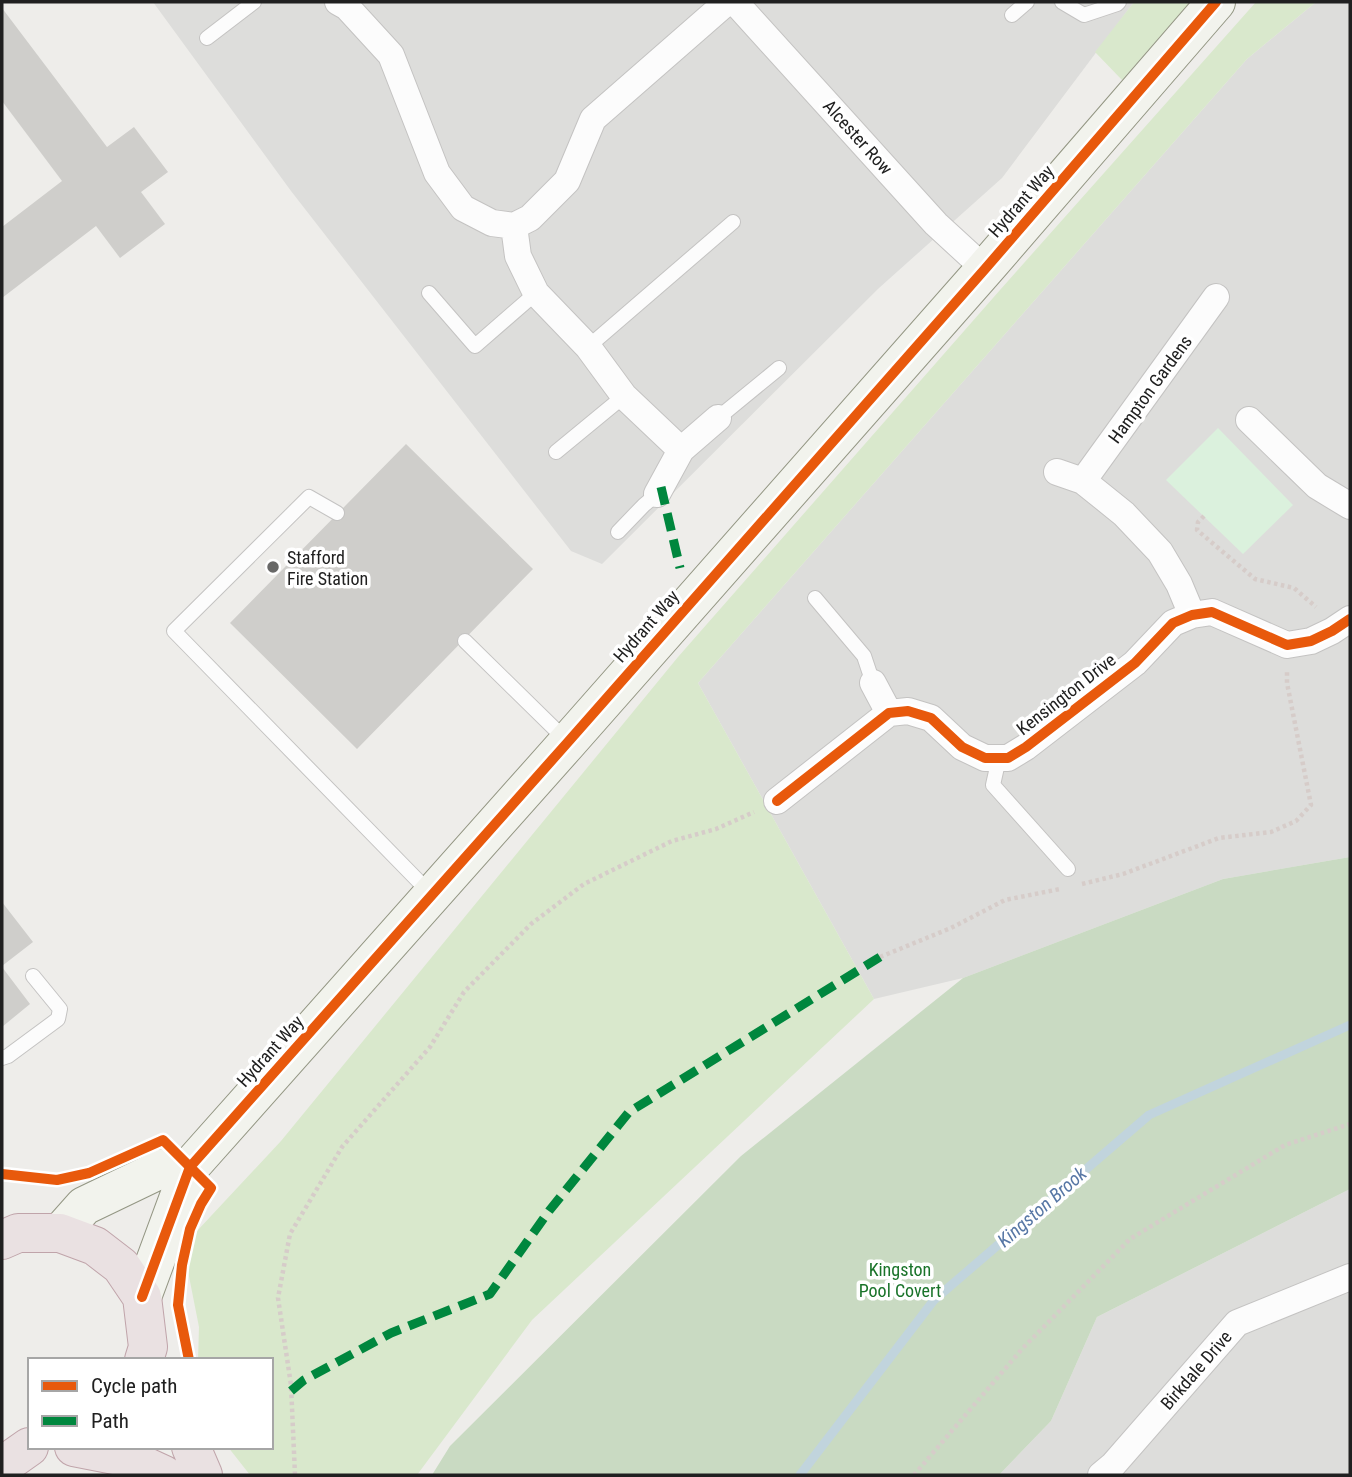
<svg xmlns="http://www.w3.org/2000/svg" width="1352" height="1477" font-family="'Roboto Condensed',sans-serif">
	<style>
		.residential { fill: #dddddb }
		.grass { fill: #d9e8cc }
		.forest { fill: #c9dac2 }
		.park { fill: #dbf1dd }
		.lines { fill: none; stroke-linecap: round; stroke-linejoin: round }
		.stream { stroke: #c1d4dd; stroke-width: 9 }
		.building { fill: #cfcecb }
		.lane-casing { stroke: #c4c3c2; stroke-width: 16 }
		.street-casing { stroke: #c4c3c2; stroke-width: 28 }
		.secondary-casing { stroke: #939683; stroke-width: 40 }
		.highway-casing { stroke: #c0a4aa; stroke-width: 40 }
		.path { stroke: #d6ccc9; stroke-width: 4.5; stroke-dasharray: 3.5 3.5; stroke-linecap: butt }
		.lane { stroke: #fcfcfc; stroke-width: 14 }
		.street { stroke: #fcfcfc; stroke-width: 26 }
		.secondary { stroke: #f2f3ed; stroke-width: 38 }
		.highway { stroke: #eae1e2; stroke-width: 38 }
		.quiet { stroke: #00873e; stroke-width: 9; stroke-dasharray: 18 9; stroke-linecap: butt }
		.cycleway-casing { stroke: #fff; stroke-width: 15 }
		.cycleway { stroke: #e8590c; stroke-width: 10 }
		.poi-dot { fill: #686867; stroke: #fff; stroke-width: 2.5 }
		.labels { text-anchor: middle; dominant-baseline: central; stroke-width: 7; stroke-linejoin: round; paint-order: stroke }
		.street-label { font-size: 18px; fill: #202020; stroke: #fff }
		.poi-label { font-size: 18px; fill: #202020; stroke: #fff; text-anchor: start }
		.park-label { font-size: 18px; fill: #197329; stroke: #fff }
		.water-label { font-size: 19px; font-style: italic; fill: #5777a5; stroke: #fff }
	</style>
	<rect width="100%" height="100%" fill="#eeedea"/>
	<!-- residential -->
	<path class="residential" d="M153,2h981l-132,176 -123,110 -277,276 -31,-13 -280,-360z
		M1316,2h34v855l-127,22 -260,99 -89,21 -176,-316 549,-624z
		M1350,1189v286h-351l52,-54 46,-104z"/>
	<!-- grass -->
	<path class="grass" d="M1134,2h56l-68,78 -27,-28z
		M1256,2h60l-69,57 -549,624 176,316 -342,321 -115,155h-167l-22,-28h43v-87h-73l1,-33 -16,-81 98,-105 397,-484 322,-367z"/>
	<!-- forest -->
	<path class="forest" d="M1350,857v332l-253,128 -46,104 -52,54h-567l18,-29 291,-290 222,-178 260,-99z"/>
	<!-- park -->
	<path class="park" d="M1218,428l75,77 -50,49 -77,-74z"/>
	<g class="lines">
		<!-- stream -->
		<path class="stream" d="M800,1475l134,-175 215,-185 201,-90"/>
	</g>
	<!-- building -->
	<path class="building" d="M2,8l105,139 27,-20 34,45 -27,20 24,32 -45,34 -24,-32 -94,72v-71l60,-46 -60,-80z
		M406,444l127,125 -176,180 -127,-126z
		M2,902l31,40 -31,24z
		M2,967l28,37 -28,23z"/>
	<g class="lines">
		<defs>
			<path id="lane" d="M1062,2l22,13 33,-11 2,-2
				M1012,15l15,-13
				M207,38l47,-36
				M429,293l46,53 61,-53
				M588,347l145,-125
				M718,418l61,-50
				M556,452l68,-56
				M337,513l-28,-16 -135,134 257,263
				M618,532l26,-27 13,-11
				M815,598l49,58 9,27
				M465,641l101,99
				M999,758l-6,27 75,84
				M2,1058l6,-2 50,-37 2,-10 -27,-33"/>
			<path id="street" d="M338,2l9,5 44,48 46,118 26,35 29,15 22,3
				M735,2l201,222 49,45
				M514,226l4,30 18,37 52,54 36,49 57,54 -24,44
				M514,226l16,-8 37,-37 26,-62 134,-117
				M1249,420l68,66 33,20
				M681,450l37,-32
				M1057,472l26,9 41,33 36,38 19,32 13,31
				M1083,481l133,-184
				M873,683l16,30
				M777,801l112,-88 19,-2 23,7 31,29 23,11h23l18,-11 109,-84 38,-40 19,-8 20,-3 75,33 24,-4 21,-10 18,-12
				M1101,1475l12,-10 124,-142 113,-46"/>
			<path id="secondary" d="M60,1233l24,-27 79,-38 27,-1
				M142,1297l48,-130 378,-425 417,-473 231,-267"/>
			<path id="highway" d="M2,1240l16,-7h42l35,13 26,20 21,31 6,50 -4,13
				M74,1447l51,10 39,18
				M191,1447l12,28
				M2,1466l27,-19"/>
		</defs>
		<!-- lane casing -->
		<use href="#lane" class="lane-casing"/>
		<!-- street casing -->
		<use href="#street" class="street-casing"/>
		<!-- secondary casing -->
		<use href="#secondary" class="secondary-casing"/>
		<!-- highway casing -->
		<use href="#highway" class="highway-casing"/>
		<!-- path -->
		<path class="path" d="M1204,516l-6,6 -1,8 58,49 39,9 22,19
			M1082,884l41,-10 96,-36 52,-6 25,-11 15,-16 -24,-122v-13
			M880,957l71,-29 54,-28 55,-11
			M295,1475l-4,-90 -13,-87 12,-64 52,-87 88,-100 34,-55 67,-68 53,-40 88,-43 44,-12 38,-17
			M914,1475l108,-126 108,-110 155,-94 65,-21"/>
		<!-- lane -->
		<use href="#lane" class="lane"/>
		<!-- street -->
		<use href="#street" class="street"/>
		<!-- secondary -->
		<use href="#secondary" class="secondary"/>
		<!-- highway -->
		<use href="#highway" class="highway"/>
		<!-- quiet -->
		<path class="quiet" d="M661,487l19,81
			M291,1391l13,-11 87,-47 99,-39 59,-83 80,-99 251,-155"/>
		<defs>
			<path id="cycleway" d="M777,801l112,-88 19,-2 23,7 31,29 23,11h23l18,-11 109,-84 38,-40 19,-8 20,-3 75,33 24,-4 21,-10 18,-12
				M2,1174l55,6 32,-7 74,-33 48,48 -10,16 -11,25 -8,36 -4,40 11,55
				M142,1297l48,-130 378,-425 417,-473 231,-267"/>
		</defs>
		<!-- cycleway casing -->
		<use href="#cycleway" class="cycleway-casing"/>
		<!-- cycleway -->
		<use href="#cycleway" class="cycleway"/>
	</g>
	<!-- markers -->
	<circle class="poi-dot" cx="273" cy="567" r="7"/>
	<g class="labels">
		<!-- street labels -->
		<g class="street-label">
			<text transform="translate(858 137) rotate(48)">Alcester Row</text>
			<text transform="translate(1021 201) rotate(-49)">Hydrant Way</text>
			<text transform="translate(1150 389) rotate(-54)">Hampton Gardens</text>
			<text transform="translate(646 626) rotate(-49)">Hydrant Way</text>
			<text transform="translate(1066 694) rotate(-38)">Kensington Drive</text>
			<text transform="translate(270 1051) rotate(-48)">Hydrant Way</text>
			<text transform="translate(1196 1370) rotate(-49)">Birkdale Drive</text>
		</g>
		<!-- poi labels -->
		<g class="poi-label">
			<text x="287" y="557">Stafford<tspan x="287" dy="21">Fire Station</tspan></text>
		</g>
		<!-- park labels -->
		<g class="park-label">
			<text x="900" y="1269">Kingston<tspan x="900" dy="21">Pool Covert</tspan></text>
		</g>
		<!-- water labels -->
		<g class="water-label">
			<text transform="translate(1042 1207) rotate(-41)">Kingston Brook</text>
		</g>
	</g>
	<!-- border -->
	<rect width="1352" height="1477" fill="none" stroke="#202020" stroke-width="7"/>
	<!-- legend -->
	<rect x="28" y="1358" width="245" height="91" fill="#ffffff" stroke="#a6a6a6" stroke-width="2"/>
	<rect x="42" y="1381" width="35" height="10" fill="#e8590c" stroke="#a6a6a6" stroke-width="2"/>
	<text x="91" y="1393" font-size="21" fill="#202020">Cycle path</text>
	<rect x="42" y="1416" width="35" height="10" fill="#00873e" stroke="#a6a6a6" stroke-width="2"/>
	<text x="91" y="1428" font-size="21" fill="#202020">Path</text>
</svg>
